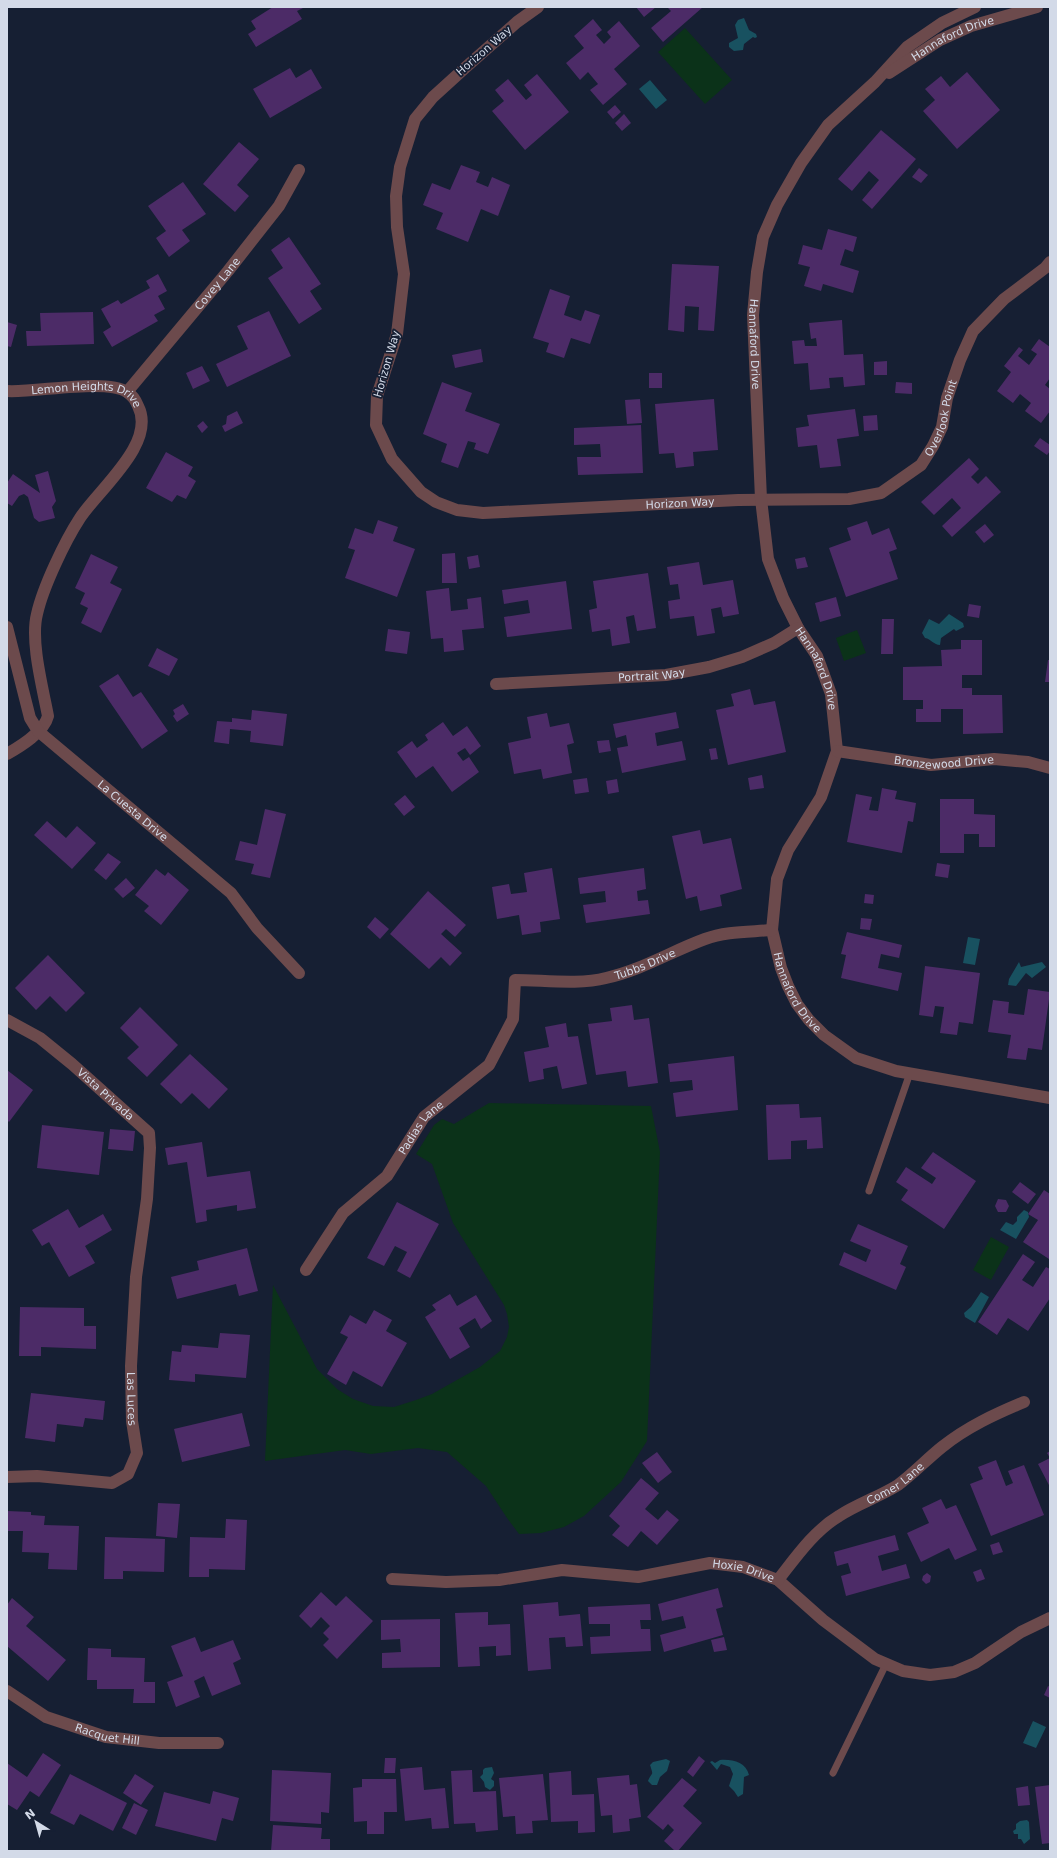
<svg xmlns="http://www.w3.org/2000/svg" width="1057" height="1858" font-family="'DejaVu Sans',sans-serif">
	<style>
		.green { fill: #0b3219 }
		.water { fill: #185160 }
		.building { fill: #4c2b67 }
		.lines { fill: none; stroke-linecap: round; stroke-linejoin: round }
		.lane { stroke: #6c4a4c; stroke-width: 7 }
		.street { stroke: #6c4a4c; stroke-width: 12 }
		.labels { text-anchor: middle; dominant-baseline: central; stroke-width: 3.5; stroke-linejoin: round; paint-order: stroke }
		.street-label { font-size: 11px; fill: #d3dae8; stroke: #161f33 }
	</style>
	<rect width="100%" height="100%" fill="#161f33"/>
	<!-- green -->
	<path class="green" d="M685,28l47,52 -27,24 -47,-52z
		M857,630l9,23 -22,8 -8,-23z
		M489,1103l162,3 9,46 -13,289 -26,41 -37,34 -20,11 -23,6 -22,1 -12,-16 -21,-32 -39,-34 -29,-4 -47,6 -26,-4 -80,11 8,-176 44,84 20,20 16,10 20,7 21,1 22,-7 16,-6 48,-27 20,-16 7,-14 2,-10 -2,-13 -3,-9 -51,-82 -21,-59 -16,-10 18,-29 8,-6 12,5z
		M991,1237l18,10 -18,33 -18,-10z"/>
	<!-- water -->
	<path class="water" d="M744,18l5,12 7,4 1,3 -2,1 -2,-1 -9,7 -1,6 -9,1 -5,-4v-4l9,-5 -3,-13 3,-5z
		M650,80l17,20 -11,9 -17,-20z
		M949,614l14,9 1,4 -8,4 -2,-2 -13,9 -1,7c-6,0 -9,-6 -15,-7l-3,-5 7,-14 10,5z
		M968,937l12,2 -5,26 -12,-2z
		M1019,962l2,5 21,-5 4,5 -14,11 -6,-5 -10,13 -8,-1 1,-6z
		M1024,1210l4,2 1,5 -13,22 -16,-9 6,-8 7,3 4,-4v-4z
		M981,1292l8,5 -14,26 -10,-6 -1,-4 7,-6z
		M1033,1721l13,6 -10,21 -13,-5z
		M666,1759l4,2 -3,10 -7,6 -3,8h-5l-4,-4c4,-10 6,-4 2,-16l3,-3z
		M720,1760c12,-1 26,2 29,15l-5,2 -1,17 -5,3 -4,-6 -5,-5 4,-12 -3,-7 -9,-3 -4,6 -7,-8 2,-1 3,2z
		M492,1767l2,6 -3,6 3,2v5l-4,4 -5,-3 -1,-5 -4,-5 3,-3v-4l2,-2z
		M1027,1820l2,2 1,17 -6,5 -3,-5h-3v-5h-4l-1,-3 3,-2v-5l4,-3z"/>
	<!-- building -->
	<path class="building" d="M273,7h32l-8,4 5,8 -46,28 -8,-13 8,-5 -5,-8z
		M636,7h20l-12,10z
		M667,7h36l-40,35 -12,-14 20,-17z
		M593,19l9,11 -6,5 8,9 7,-7 -4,-5 12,-11 21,25 -26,23 13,15 -24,21 -13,-15 8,-6 -10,-12 -8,8 -14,-17 18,-15 -10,-12z
		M290,68l6,10 15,-9 11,19 -52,30 -17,-29z
		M967,72l33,38 -43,39 -34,-38 12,-11 -10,-11 16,-13 9,11z
		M537,74l32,38 -44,38 -33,-39 12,-10 -9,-11 13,-11 18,21 6,-5 -8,-10z
		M615,105l6,7 -8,7 -6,-7z
		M624,114l7,9 -9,8 -7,-8z
		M881,130l35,29 -44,50 -10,-9 17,-20 -10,-9 -17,20 -14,-12z
		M239,142l20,17 -22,26 12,11 -14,16 -32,-28z
		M461,165l19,7 -4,10 12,5 4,-10 18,8 -12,31 -17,-7 -13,33 -32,-13 7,-16 -20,-8 9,-22 18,7z
		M919,168l9,7 -7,8 -9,-6z
		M183,182l23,32 -24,16 8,11 -21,16 -13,-19 10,-7 -18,-25z
		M828,229l29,8 -4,15 -8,-3 -5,16 19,6 -6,22 -30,-9 -2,7 -17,-5 6,-19 -12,-3 5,-19 19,5z
		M289,237l32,47 -11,7 12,18 -23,15 -31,-46 15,-10 -12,-18z
		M672,264l47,2 -5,65 -16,-1 1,-23 -14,-1 -1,26 -16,-2z
		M158,274l9,17 -9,5 7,13 -11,6 4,6 -46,26 -9,-15 8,-5 -10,-18 17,-9 3,4 29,-16 -4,-7z
		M550,289l20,7 -6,19 17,6 4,-11 15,5 -10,29 -19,-6 -7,20 -18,-6 3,-9 -16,-5z
		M269,311l22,45 -64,31 -11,-23 32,-15 -11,-23z
		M93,312l1,32 -67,2 -1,-15h15l-1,-18z
		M842,320l2,35 19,-1 2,31 -21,2 -1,-10 -14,1 1,10 -20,2 -2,-27 -14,1 -2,-23 12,-1 1,6h12l-1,-8 -5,1 -2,-16z
		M7,322l10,3 -6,22 -4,-1z
		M1039,339l11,8v31l-5,7 5,4v22l-9,12 -16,-12 6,-8 -11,-9 -7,9 -16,-12 14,-19 -7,-6 15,-19 4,3 -5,6 11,9 8,-11 -6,-4z
		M481,349l2,13 -28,6 -3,-13z
		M887,361v14h-13v-13z
		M202,366l8,15 -17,8 -7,-16z
		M649,373h13v15h-13z
		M442,382l30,11 -7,18 35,13 -12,30 -14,-5 2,-6 -8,-2 -10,27 -17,-6 6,-18 -24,-10z
		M896,382l16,1v11l-17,-1z
		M640,399l2,24 -15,1 -2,-24z
		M714,399l4,51 -25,2 1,14 -18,2 -2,-15 -15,1 -4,-50z
		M855,409l4,27 -22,3 4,27 -21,2 -3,-23 -19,2 -2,-19 13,-2 -2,-11z
		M237,411l6,12 -18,9 -3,-6 4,-2 1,-8z
		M877,415l1,15 -14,1 -1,-15z
		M203,421l5,6 -6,6 -5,-7z
		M641,425l2,48 -65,2 -1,-18h24l-1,-13 -26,1v-17z
		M1040,438l10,7v6l-3,4 -13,-9z
		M166,452l27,15 -5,9 8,5 -10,18 -9,-4 -5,7 -26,-14z
		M969,458l10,11 -8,8 7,7 8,-8 15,16 -49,45 -10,-11 19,-18 -9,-10 -18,17 -13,-13z
		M48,471l8,30 -4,6 3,11 -16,4 -5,-4 -6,-21 -4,-3 -5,2 -7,10 -5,-3v-20l6,-9 27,19 -5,-18z
		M378,520l20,7 -5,14 22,8 -18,48 -52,-19 10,-28 -7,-2 7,-20 18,6z
		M867,521l5,14 17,-7 8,21 -8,3 9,27 -52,18 -17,-49 22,-8 -4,-12z
		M985,524l9,11 -10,8 -9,-11z
		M455,553l2,30h-15v-29z
		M91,554l27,13 -8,16 12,6 -21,44 -20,-10 7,-15 -8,-4 5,-11 -10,-5z
		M478,555l2,12 -11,2 -2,-12z
		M805,557l3,10 -11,2 -2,-10z
		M699,562l4,23 30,-5 6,34 -16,3 -2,-10 -10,2 4,24 -18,3 -3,-20 -24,3 -2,-18 12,-2 -2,-15 -8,1 -3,-18z
		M648,573l8,55 -19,3 -3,-16 -8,2 4,26 -18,3 -2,-17 -18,3 -3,-22 8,-2 -4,-27z
		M566,581l6,48 -65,8 -3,-20 26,-4 -2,-13 -24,4 -2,-14z
		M449,588l2,23 17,-2 -1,-10 14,-2 3,31 -22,2 2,20 -20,2 -1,-14 -12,1 -5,-48z
		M836,597l5,19 -21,6 -5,-19z
		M969,604l12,2 -2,12 -12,-2z
		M882,619h12l-1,35h-12z
		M388,629l22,3 -3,22 -22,-3z
		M961,640h21v35h-20v13h10v7h30l1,38 -40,1v-25h-22v13h-25v-13h7v-9h-20v-33l39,-1 -1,-16 20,-1z
		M157,648l21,11 -9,17 -21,-10z
		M1048,660h2v22h-5z
		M118,674l15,23 8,-5 27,39 -26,18 -43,-63z
		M750,689l4,16 21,-4 11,51 -58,13 -12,-55 18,-4 -3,-12z
		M183,704l6,10 -12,8 -4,-6 2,-2 -2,-4z
		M252,710l35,4 -4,32 -33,-4 1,-11 -21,-2 -1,15 -15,-2 3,-21 15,1v-4l19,2z
		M676,712l3,16 -24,5 2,13 25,-5 4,19 -64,13 -5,-25 11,-2 -2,-11 -10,3 -3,-14z
		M547,713l3,14 19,-4 5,20 -7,2 5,28 -29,6 -2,-10 -27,5 -6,-31 23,-5 -4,-21z
		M443,722l10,14 14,-10 14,20 -11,9 -5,-7 -8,5 6,8 6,-4 10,15 -27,20 -19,-26 -17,12 -19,-26 15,-11 5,7 11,-8 -3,-5z
		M609,740l2,11 -12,2 -2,-12z
		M716,748l2,11 -7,1 -2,-11z
		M762,775l2,13 -14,2 -2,-12z
		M587,778l2,14 -14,2 -2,-14z
		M617,779l2,13 -11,2 -2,-13z
		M882,788l15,3 -2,8 21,4 -3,19 -5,-1 -6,32 -55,-11 9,-48 16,3 -3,13 9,1z
		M405,795l10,12 -11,9 -10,-12z
		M940,799h34v15l21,1v32h-16v-13h-15v19h-24z
		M265,809l21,5 -16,64 -19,-4 3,-10 -19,-4 5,-19 17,4z
		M47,821l19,17 11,-12 19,17 -24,26 -38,-34z
		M700,830l3,14 28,-6 11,51 -22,6 2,11 -22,5 -3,-15 -11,3 -14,-63z
		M108,853l13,9 -15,18 -12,-10z
		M937,863l13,2 -2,13 -13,-2z
		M552,868l8,51 -20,3 1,10 -19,3 -3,-20 -22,4 -5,-32 17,-3 2,10 16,-2 -3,-19z
		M644,868l2,21 -9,2 1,10 10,-1 2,14 -64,9 -3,-18 23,-3 -1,-11 -25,3 -2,-16z
		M156,869l9,7 3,-4 21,18 -28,35 -17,-14 5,-5 -14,-11z
		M126,878l9,10 -12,10 -9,-9z
		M428,891l38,34 -11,12 -9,-8 -5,5 21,19 -12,13 -9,-9 -12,12 -39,-35z
		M865,894l9,1 -1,9 -9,-1z
		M375,917l14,12 -9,10 -13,-12z
		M861,918l11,1 -2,11 -10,-1z
		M847,932l55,13 -3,13 -18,-4 -3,14 24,5 -4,18 -57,-13 5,-23 -5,-1z
		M48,955l37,38 -19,19 -16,-16 -14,14 -21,-22z
		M925,966l55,7 -7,51 -14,-2 -2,13 -17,-2 4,-26 -9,-1 -2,11 -14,-2z
		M1028,989l22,3 -8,58 -14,-2 -2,12 -19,-2 4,-23 -23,-3 5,-32 16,2 -1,11 16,2z
		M632,1005l2,15 15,-2 9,65 -30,4 -2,-16 -30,4 -8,-51 24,-3 -2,-13z
		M140,1007l38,38 -31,32 -20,-19 12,-11 -19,-19z
		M566,1023l2,14 10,-1 9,48 -25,5 -5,-23 -14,3 1,10 -15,3 -5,-30 25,-5 -4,-20z
		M190,1054l38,35 -19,20 -17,-16 -11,11 -21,-20z
		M734,1056l4,54 -62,7 -3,-24 20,-3 -1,-10 -22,2 -2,-18z
		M7,1070l26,20 -24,32 -2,-2z
		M799,1104l1,14 21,-1 2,31 -16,1v-9l-16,1v18l-23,1 -2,-55z
		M42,1125l62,7 -5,43 -62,-7z
		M110,1129l25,2 -2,20 -25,-2z
		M202,1142l5,35 43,-6 6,37 -19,3v-6l-31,5 1,11 -11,2 -9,-61 -19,3 -3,-17z
		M933,1152l43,29 -32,48 -43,-29 7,-10 -12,-8 10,-15 26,17 4,-6 -15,-10z
		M1020,1182l16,12 -8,10 -16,-12z
		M1044,1190l6,4 -1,65 -26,-17 15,-22 -10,-6z
		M998,1199l8,1 3,6 -3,6h-8l-3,-6z
		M397,1202l42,22 -29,54 -13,-7 10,-19 -12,-6 -11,20 -17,-8z
		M68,1209l11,19 24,-14 9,16 -27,16 10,17 -26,14 -20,-35 -7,4 -10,-16z
		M858,1224l50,22 -8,18 6,3 -10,23 -57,-25 5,-13 22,10 5,-12 -21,-9z
		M247,1248l11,43 -19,5 -3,-12 -59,15 -6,-22 28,-7 -2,-9z
		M1023,1254l12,8 -13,18 11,7 13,-20 4,2v29l-22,33 -20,-13 -11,17 -19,-13z
		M450,1294l7,12 19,-11 16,26 -11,8 -6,-11 -16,10 11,19 -20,12 -25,-42 11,-7 -4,-5z
		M20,1307l64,1v18h12v23l-55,-2v9h-22z
		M374,1310l18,10 -6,11 21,12 -25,44 -29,-16 -7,14 -19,-11 21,-37 -8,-4 10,-18 16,9z
		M220,1333l30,2 -4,43 -51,-4v8l-26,-2 3,-29 9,1 1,-7 36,3z
		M31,1393l74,8 -2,19 -18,-2 -2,9 -26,-3 -2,18 -30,-4z
		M242,1413l8,33 -68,16 -8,-33z
		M1050,1451v36l-12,-23 12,-6 -3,-5z
		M657,1452l15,20 -14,11 -16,-20z
		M996,1460l10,26 7,-3 -5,-12 16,-6 20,50 -53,21 -21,-52 13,-5 -5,-12z
		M641,1478l18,15 -14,16 13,11 9,-10 12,10 -22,25 -16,-14 -13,16 -16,-12 8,-9 -11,-10z
		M941,1499l5,10 10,-4 21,45 -22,10 -6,-12 -28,14 -14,-29 22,-10 -7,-15z
		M158,1503l22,1 -3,34 -21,-2z
		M7,1511l24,1v3l14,1 -1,9 35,1 -2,44 -29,-1 1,-16 -27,-1 1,-21h-16z
		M226,1519l21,1 -2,50 -36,-1v8h-20l1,-40 35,1z
		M895,1535l4,15 -21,6 4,15 24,-7 4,14 -64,18 -5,-20 10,-3 -3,-10 -11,3 -3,-14z
		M105,1537l60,2 -1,33 -41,-1v8h-19z
		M999,1542l4,10 -10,3 -3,-10z
		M981,1569l4,10 -8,3 -4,-10z
		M927,1573l4,3 -1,6 -4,2 -4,-4 1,-4z
		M718,1588l5,19 -7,2 7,26 -59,17 -4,-17 26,-7 -3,-12 -21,5 -4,-17z
		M321,1592l15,14 10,-10 27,25 -36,38 -14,-14 6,-6 -6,-6 7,-7 -9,-9 -10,11 -12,-12z
		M12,1598l22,19 -8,9 40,34 -18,21 -41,-35v-41z
		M558,1602l1,14 21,-2 3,32 -17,1 -1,-10 -16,1 2,31 -23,2 -5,-66z
		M650,1604l1,16h-11l1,9h9l1,22 -60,3 -1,-17 20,-1v-12h-21l-1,-17z
		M488,1612v13l22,-1 1,31 -15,1v-10l-17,1 1,19 -22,1 -3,-54z
		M440,1619v48l-58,1v-15l19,-1 -1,-13 -19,1v-20z
		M195,1637l6,15 32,-12 8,19 -8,4 8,21 -29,12 -8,-20 -10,5 6,16 -24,10 -9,-25 16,-6 -12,-30z
		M724,1637l3,13 -13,2 -3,-12z
		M88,1648l23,1v8l34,1 -1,24h11v21h-22l1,-14h-37v-9h-10z
		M1048,1686l2,1v11l-6,-3z
		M43,1753l18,12 -22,32 -9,-6 -13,19 -10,-6v-41l20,14z
		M699,1756l6,5 -12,16 -6,-5z
		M385,1758h11l-1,15h-11z
		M422,1767l2,23 21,-2 4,40 -17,1 -1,-11 -26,3 -5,-52z
		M272,1770l59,3 -2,40 -8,-1v12l-51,-3z
		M472,1770l1,22 23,-1 2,39 -22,2 -1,-9 -21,1 -3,-53z
		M571,1771l1,24 22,-1 1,38 -17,1v-12l-27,1 -2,-49z
		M70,1774l57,29 -14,28 -33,-17 -6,11 -24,-12z
		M135,1774l19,12 -13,19 -18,-12z
		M543,1774l5,46 -16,1 1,12 -17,1 -1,-18 -12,1 -4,-39z
		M629,1775l1,10 7,-1 4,33 -12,2 1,12 -17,2 -1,-18 -11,1 -4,-38z
		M682,1778l15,12 -14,16 19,17 -24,28h-3l-11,-10 10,-11 -6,-6 -5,6 -16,-13z
		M362,1779h34l1,33h-13v22h-17v-13l-13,1 -1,-34 9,-1z
		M1050,1785v58l-8,1 -7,-57z
		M1028,1786l2,19 -12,1 -2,-18z
		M213,1791l26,7 -6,23 -11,-3 -6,23 -61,-15 9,-34 46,12z
		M134,1803l14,7 -12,25 -14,-7z
		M273,1825l49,3 -1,11h9v12h-59z"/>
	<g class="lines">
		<!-- lane -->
		<path class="lane" d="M869,1191l41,-118
			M833,1773l53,-109"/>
		<!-- street -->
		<g class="street">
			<path id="s1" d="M538,7l-21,15 -51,45 -33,30 -18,22 -15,48 -4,29 1,31 7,47 -7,60 -20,62 -1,29 16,34 29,33 15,10 21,8 26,3 255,-13 111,-1 32,-6 40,-28 12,-19 9,-19 5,-29 13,-38 13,-29 31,-32 41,-31 5,-6"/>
			<path id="s2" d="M975,7l-33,16 -35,24 -32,35 -47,43 -27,38 -24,42 -14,32 -6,35 -4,43 8,184 7,60 15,39 15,30 19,28 14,38 6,57 -16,46 -33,53 -11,29 -5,51 9,38 7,18 9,18 12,16 15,15 32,23 40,13 154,27"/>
			<path id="s3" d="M889,73l51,-33 31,-14 66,-19"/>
			<path id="s4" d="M7,391c28,2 99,-13 120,1 5,3 9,9 11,14 19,37 -39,83 -58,112 -15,23 -37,69 -43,96 -7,27 6,75 11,102 -4,16 -27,30 -41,38"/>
			<path id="s5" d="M127,392l101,-121 51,-65 20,-36"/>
			<path id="s6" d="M7,627l23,91 8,13 193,162 26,35 42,45"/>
			<path id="s7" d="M496,684l170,-9 43,-8 33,-10 32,-14 24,-15"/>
			<path id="s8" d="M837,751l94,14 63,-6 34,3 22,6"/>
			<path id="s9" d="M7,1020l33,18 32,26 77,69 1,15 -3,51 -11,78 -5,89 1,55 5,32 -9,21 -16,9 -75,-7 -30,1"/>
			<path id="s10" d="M306,1270l37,-57 44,-37 37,-59 65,-52 24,-46 2,-39c28,0 64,5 91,-2 36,-8 66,-27 99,-39 21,-8 45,-7 67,-9"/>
			<path id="s11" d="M392,1579l54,3 53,-2 63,-10 76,7 72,-14 33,4 35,13 45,40 52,39 28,12 27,4 24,-3 21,-9 46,-31 29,-14"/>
			<path id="s12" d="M778,1580c18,-23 36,-49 61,-64 18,-12 40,-19 59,-31 16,-12 29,-26 44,-38 25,-20 53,-33 82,-45"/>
			<path id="s13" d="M7,1691l39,26 60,20 53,6h59"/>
		</g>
	</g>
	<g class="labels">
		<!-- street labels -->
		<g class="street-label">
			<text stroke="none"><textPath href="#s3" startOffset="73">Hannaford Drive</textPath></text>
			<text transform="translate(484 51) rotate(-41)">Horizon Way</text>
			<text stroke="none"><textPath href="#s5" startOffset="141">Covey Lane</textPath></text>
			<text stroke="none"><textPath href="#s2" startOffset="428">Hannaford Drive</textPath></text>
			<text transform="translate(387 364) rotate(-74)">Horizon Way</text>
			<text stroke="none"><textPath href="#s4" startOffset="82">Lemon Heights Drive</textPath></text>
			<text stroke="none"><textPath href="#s1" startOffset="1127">Overlook Point</textPath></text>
			<text stroke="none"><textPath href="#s1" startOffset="825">Horizon Way</textPath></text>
			<text stroke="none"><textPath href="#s2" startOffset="764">Hannaford Drive</textPath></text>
			<text stroke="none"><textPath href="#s7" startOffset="156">Portrait Way</textPath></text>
			<text stroke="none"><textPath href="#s8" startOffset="108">Bronzewood Drive</textPath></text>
			<text stroke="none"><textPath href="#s6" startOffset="233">La Cuesta Drive</textPath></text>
			<text stroke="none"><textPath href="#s10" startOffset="502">Tubbs Drive</textPath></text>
			<text stroke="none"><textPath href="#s2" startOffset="1112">Hannaford Drive</textPath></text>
			<text stroke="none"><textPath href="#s9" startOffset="124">Vista Privada</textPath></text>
			<text stroke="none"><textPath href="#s10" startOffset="185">Padias Lane</textPath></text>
			<text stroke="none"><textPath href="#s9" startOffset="449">Las Luces</textPath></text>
			<text stroke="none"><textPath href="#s12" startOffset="154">Comer Lane</textPath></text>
			<text stroke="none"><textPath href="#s11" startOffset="355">Hoxie Drive</textPath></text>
			<text stroke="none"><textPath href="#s13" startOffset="111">Racquet Hill</textPath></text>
		</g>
	</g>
	<!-- border -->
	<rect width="1057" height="1858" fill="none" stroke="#d3dae8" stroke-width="16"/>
	<!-- north arrow -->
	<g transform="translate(36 1822) rotate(323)" stroke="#161f33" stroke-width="3" paint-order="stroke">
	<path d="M0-3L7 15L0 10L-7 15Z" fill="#d3dae8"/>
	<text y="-6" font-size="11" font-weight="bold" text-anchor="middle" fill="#d3dae8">N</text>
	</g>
</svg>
